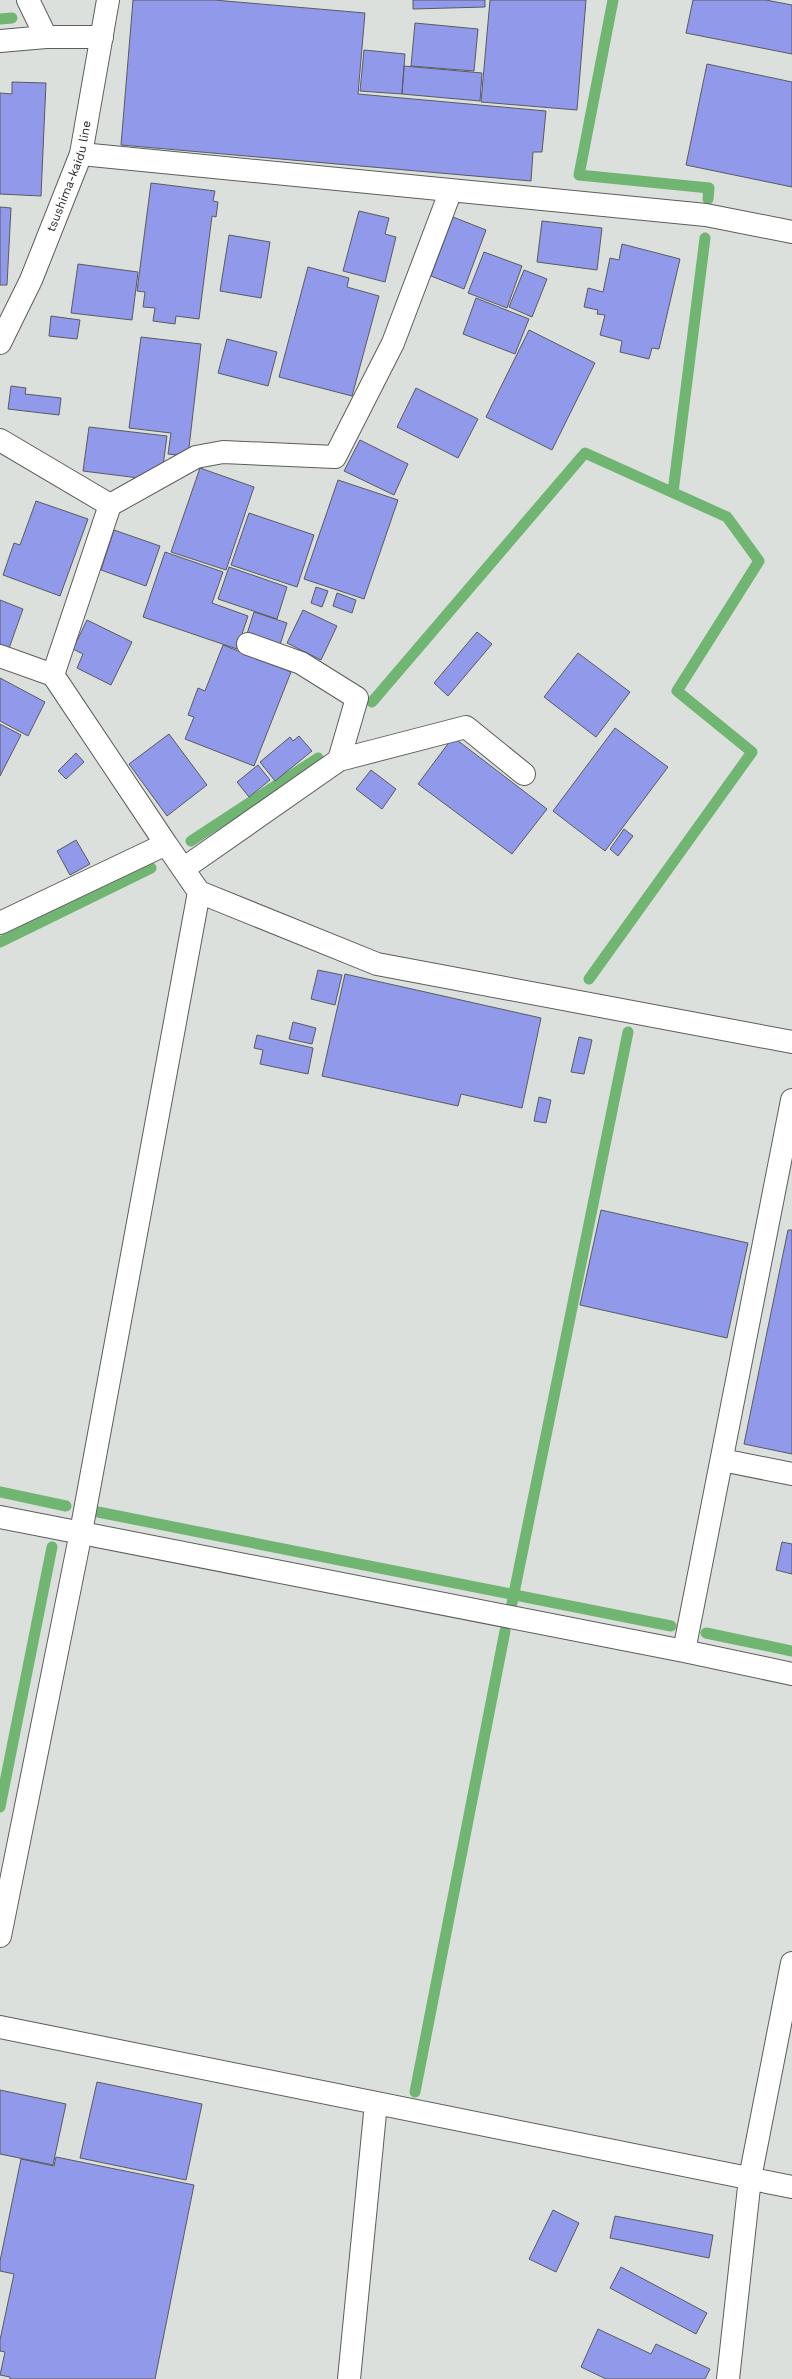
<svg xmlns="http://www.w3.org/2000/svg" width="792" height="2379" font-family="'Work Sans',sans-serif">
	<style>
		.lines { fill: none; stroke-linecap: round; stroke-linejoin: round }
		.stream { stroke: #71b572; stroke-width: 11 }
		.building { fill: #9099ea; stroke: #5a5b5f }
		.minor-casing { stroke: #5b5e5b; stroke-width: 24 }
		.major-casing { stroke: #5b5e5b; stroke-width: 24 }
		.minor { stroke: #fff; stroke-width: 22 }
		.major { stroke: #fff; stroke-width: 22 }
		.labels { text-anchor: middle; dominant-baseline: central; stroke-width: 3.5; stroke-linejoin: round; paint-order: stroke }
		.street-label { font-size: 12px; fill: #272927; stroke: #fff }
	</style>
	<rect width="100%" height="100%" fill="#dce0dc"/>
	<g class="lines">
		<!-- stream -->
		<path class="stream" d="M613,0l-34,175 130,13 -1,11
			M0,19l12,-1
			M673,492l32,-254
			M372,702l213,-249 142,64 32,44 -82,130 75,61 -163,227
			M191,841l127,-83
			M0,942l151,-74
			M0,1492l66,14
			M98,1512l573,114
			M512,1603l116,-571
			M706,1633l86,18
			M0,1807l52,-260
			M415,2092l90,-461"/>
	</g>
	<!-- building -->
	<path class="building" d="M133,0h81l151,13 -7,81 188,17 -4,41h-9l-2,29 -410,-36z
		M413,0h72v7l-72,2z
		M490,0h96l-9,110 -96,-8z
		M693,0h73l26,5v49l-106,-21z
		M415,23l63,6 -4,42 -63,-5z
		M364,50l41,4 -3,40 -42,-3z
		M707,64l85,18v105l-106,-22z
		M404,66l78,7 -2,28 -78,-7z
		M12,82l34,1 -5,113 -41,-2v-101l12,1z
		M151,183l64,8 -2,10 5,1 -2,15 -4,-1 -13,103 -23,-3 -1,8 -22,-3 2,-13 -12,-1 2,-15 -8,-1z
		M0,207l11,1 -4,77h-7z
		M359,211l30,7 -4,16 11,3 -11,45 -42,-11z
		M453,217l33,13 -22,59 -33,-13z
		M542,221l60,7 -5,42 -60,-8z
		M229,235l41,7 -9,56 -41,-7z
		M622,244l58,15 -21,90 -7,-1 -3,11 -29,-7 2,-11 -22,-6 5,-20 -8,-1 1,-4 -14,-3 4,-19 15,4 7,-34 9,2z
		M484,252l38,14 -15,42 -39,-15z
		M78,264l60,8 -6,48 -61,-7z
		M308,267l41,11 -2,9 32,9 -27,100 -73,-19z
		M524,270l23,9 -15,38 -23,-10z
		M476,298l53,21 -14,35 -52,-20z
		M51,316l29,4 -3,19 -28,-3z
		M529,330l66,33 -43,87 -66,-33z
		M141,337l60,7 -13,112 -20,-2 3,-21 -42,-5z
		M227,339l50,13 -9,34 -50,-13z
		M11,386l15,2 -1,6 36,4 -2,17 -51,-6z
		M416,388l62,31 -20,39 -61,-31z
		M89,427l78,9 -4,30 -24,12 -56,-7z
		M360,440l48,24 -14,31 -50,-24z
		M200,468l54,19 -28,83 -55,-18z
		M338,480l60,20 -34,99 -60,-20z
		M36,501l52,18 -28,77 -57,-21 11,-32 6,2z
		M249,513l65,22 -17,52 -66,-22z
		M114,530l46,16 -14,40 -45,-16z
		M165,552l58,20 -11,31 36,13 -11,33 -94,-32z
		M229,567l58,20 -10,32 -59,-20z
		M316,587l12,4 -6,16 -11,-4z
		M337,593l19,7 -4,13 -19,-7z
		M0,600l23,9 -15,42 -8,-2z
		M303,610l34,16 -16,34 -34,-17z
		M254,612l33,11 -9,28 -33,-11z
		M87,620l45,22 -21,43 -34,-17 6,-14 -10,-5z
		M477,632l15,12 -44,52 -14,-13z
		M223,645l68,27 -37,94 -69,-27 9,-22 -6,-2 10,-27 7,3z
		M578,653l52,39 -34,45 -52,-40z
		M0,678l45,24 -17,34 -28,-15z
		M0,724l21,11 -21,41z
		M615,728l53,39 -63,84 -52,-40z
		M169,734l38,51 -40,31 -38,-52z
		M299,736l13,15 -37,30 -15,-19 30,-25 3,4z
		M453,737l94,72 -35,45 -94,-70z
		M76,753l8,9 -18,17 -8,-8z
		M258,765l12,15 -21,17 -12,-15z
		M371,770l25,19 -14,20 -26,-20z
		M624,829l9,7 -15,20 -8,-7z
		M76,840l14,24 -20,11 -13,-24z
		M318,970l24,5 -7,30 -24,-6z
		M345,974l196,44 -19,90 -61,-14 -3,12 -136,-30z
		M293,1022l23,6 -4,16 -23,-5z
		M257,1035l56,13 -5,26 -48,-10 3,-14 -9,-2z
		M579,1037l13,3 -8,34 -13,-2z
		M539,1097l12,3 -5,23 -12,-2z
		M601,1210l147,33 -21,95 -147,-33z
		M788,1230h4v224l-48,-10z
		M782,1542l10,2v30l-16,-4z
		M97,2082l105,22 -16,76 -106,-22z
		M0,2090l66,14 -13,61 -53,-11z
		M56,2157l138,28 -39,194h-145v-2l-10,-2 5,-23 -5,-1v-11l14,-66 -14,-3v-10l21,-102 33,7z
		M553,2210l26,13 -23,49 -27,-13z
		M615,2216l98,19 -4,23 -99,-20z
		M621,2267l86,46 -11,21 -86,-46z
		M598,2329l53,25 5,-10 54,25 -5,10h-99l-25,-12z"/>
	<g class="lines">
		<defs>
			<path id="minor" d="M28,0l18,37h56
				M0,41l46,-4
				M81,154l625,61 86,17
				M0,440l110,65 -57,170
				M110,505l86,-48 27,-5 112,5 58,-114 58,-153
				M248,644l53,19 56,35 -18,62
				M0,656l53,19 113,169
				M183,869l156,-109 127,-33 58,47
				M0,923l166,-79 33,48 178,72 415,78
				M722,1460l70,14
				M0,1517l684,134 108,23
				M684,1651l108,-551
				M0,1936l81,-404 118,-640
				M0,2027l792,160
				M349,2379l27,-276
				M728,2379l22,-201 42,-215"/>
			<g id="major">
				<path id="s1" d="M0,343l31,-63 50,-126 27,-154"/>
			</g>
		</defs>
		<!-- minor casing -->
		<use href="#minor" class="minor-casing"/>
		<!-- major casing -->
		<use href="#major" class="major-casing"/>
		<!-- minor -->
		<use href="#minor" class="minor"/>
		<!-- major -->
		<use href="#major" class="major"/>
	</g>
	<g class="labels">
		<!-- street labels -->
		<g class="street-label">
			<text stroke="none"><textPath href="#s1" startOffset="181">tsushima-kaidu line</textPath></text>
		</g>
	</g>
</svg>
